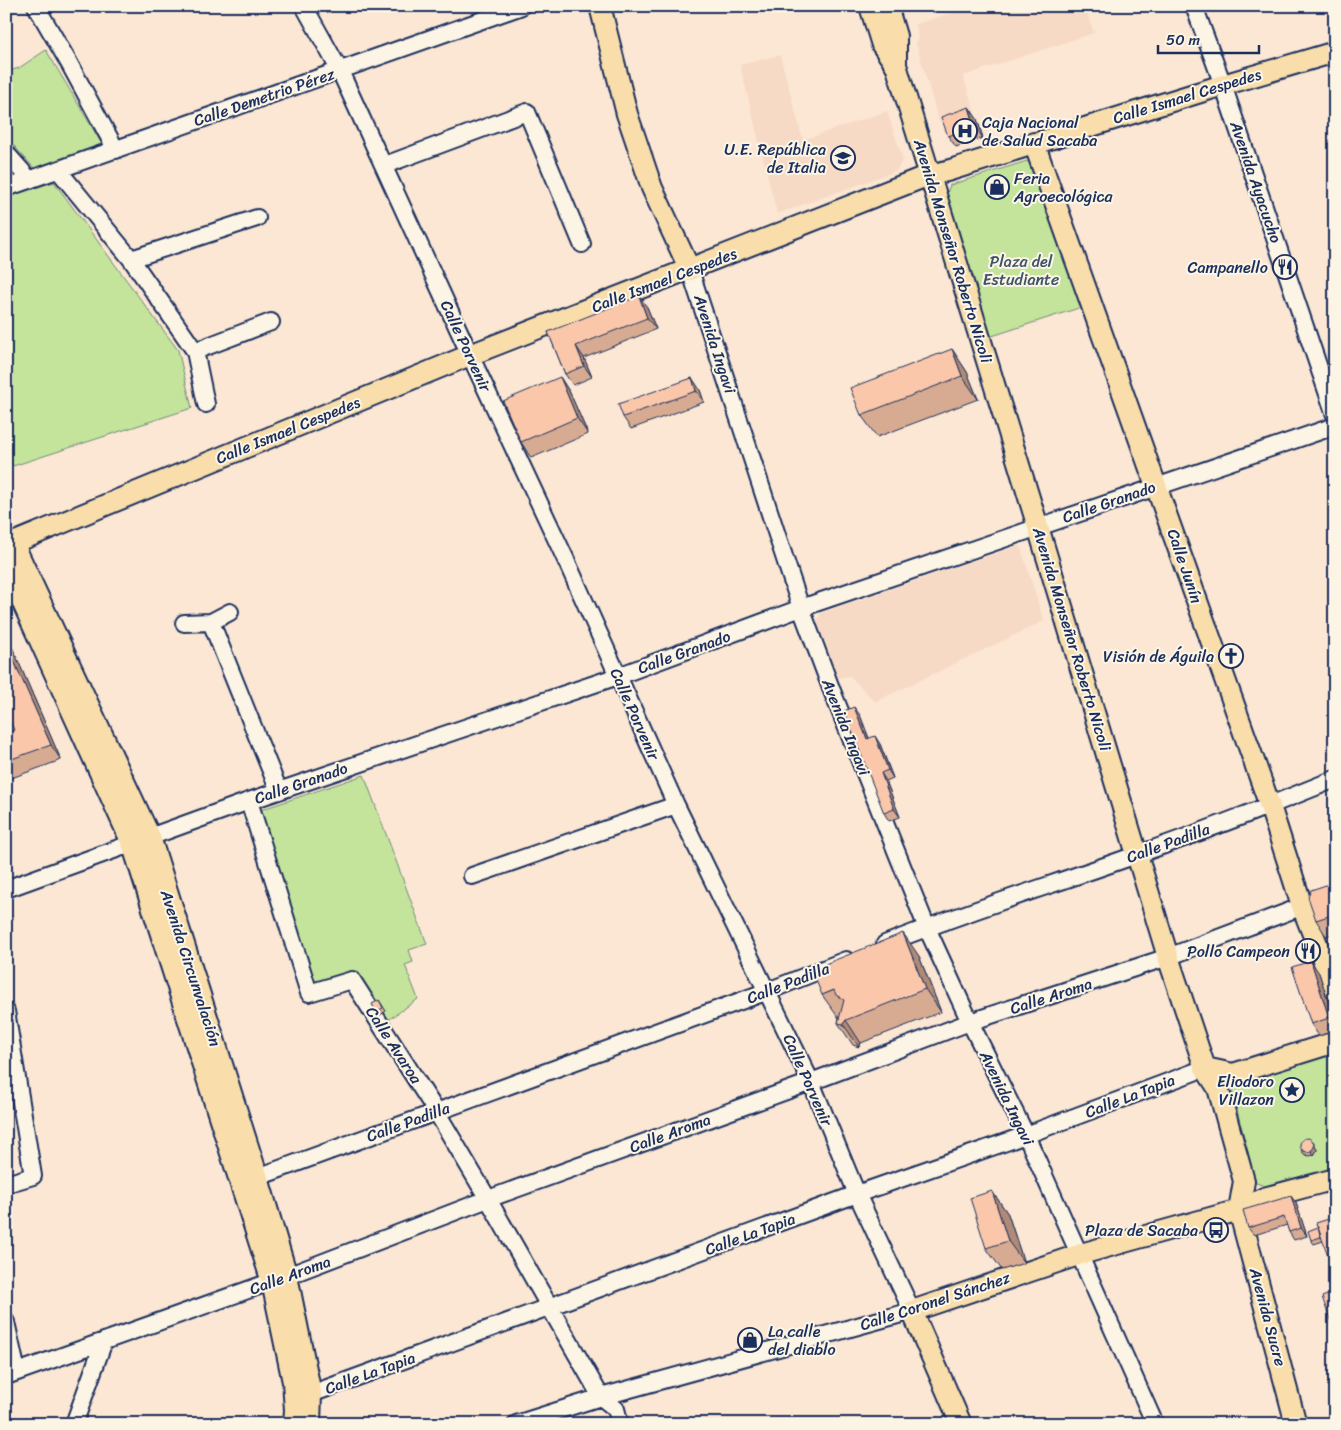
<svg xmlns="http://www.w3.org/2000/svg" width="1341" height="1430" font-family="Sriracha,sans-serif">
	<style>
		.built { fill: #f7dac5 }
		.green { fill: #c4e39b; stroke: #70897c }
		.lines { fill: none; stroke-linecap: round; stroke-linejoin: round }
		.minor-casing { stroke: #1b2f5e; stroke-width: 20 }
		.major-casing { stroke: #1b2f5e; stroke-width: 24 }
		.minor { stroke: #fcf5e5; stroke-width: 16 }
		.major { stroke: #f9deab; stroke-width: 20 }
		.wall { fill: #d7ab92; stroke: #1b2f5e }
		.shaded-wall { fill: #af8b77; stroke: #1b2f5e }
		.building { fill: #fac7aa; stroke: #1b2f5e }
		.labels { text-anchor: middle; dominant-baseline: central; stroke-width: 4; stroke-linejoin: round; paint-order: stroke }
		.street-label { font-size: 16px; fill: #1b2f5e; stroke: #fcf5e5 }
		.poi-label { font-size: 16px; fill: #1b2f5e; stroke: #fcf5e5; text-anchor: end }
		.park-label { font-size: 16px; fill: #3d536a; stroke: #fcf5e5 }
	</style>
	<rect width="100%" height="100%" fill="#fbe7d3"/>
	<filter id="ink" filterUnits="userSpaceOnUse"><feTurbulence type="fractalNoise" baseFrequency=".02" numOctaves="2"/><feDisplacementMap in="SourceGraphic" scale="10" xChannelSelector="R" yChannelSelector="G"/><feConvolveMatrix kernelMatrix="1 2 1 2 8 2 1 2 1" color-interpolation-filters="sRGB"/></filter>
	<g filter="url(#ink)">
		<!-- built -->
		<path class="built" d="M955,6h130l9,27 -131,43 12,36 -36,10 -23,-79 2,-5 -2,-14 41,-13z
			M780,55l23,85 84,-29 16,49 -7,11 -119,43 -37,-149z
			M1017,546l4,2 23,73 -169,81 -25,-26 -12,2 -21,-57 4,-8z"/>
		<!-- green -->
		<path class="green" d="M46,50l56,94 -67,25 -29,-32v-65l13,-4z
			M1027,161l6,3 52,142 -96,31 -42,-144 3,-8z
			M54,182l124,168 14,58 -179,58 -7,-15v-254z
			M364,775l63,169 -18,6 4,12 -8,3 13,34 -37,26 -24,-53 -45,14 -55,-175z
			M1335,1052v117l-65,19 -14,-5 -24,-92 5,-10z"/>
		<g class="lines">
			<defs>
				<path id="minor" d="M36,6l33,57 47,87
					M304,6l36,65 130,284 96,205 110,245 135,277 46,112 55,117 -311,86 -85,27
					M1194,6l29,79 112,330
					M6,153l24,27
					M385,165l142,-53 55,132
					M59,171l72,88 64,92 11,53
					M6,188l516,-182
					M131,259l126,-41
					M690,270l111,338 31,83 95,237 43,94 56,113 129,289
					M195,351l76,-29
					M211,622l68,169
					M184,623l27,-1 19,-10
					M249,801l60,192 43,-13 84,131 52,88 113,198 15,12 4,15
					M472,876l204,-71
					M6,889l243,-88 369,-125 183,-68 534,-182
					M885,944c82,-33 167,-59 251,-89 67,-23 133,-49 199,-76
					M6,1011l27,165 -27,8
					M247,1181l521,-190 78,-31
					M6,1322l11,50
					M6,1376l281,-100 201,-77 323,-117 159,-60 198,-65 167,-63
					M299,1395l12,-1 546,-200 169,-59 179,-67
					M74,1424l30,-83"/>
				<path id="major" d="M600,6l27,108 25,74 38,82
					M870,6l12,39 14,20
					M887,6l9,30v29l142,462 130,430 37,111 13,20 26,93 -5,29 57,214
					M1034,143l236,663 32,100 33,84
					M13,543l137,294 108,341 29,98 24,118 -1,30
					M6,546l464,-191 459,-180 18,-4 276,-86 112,-33
					M6,566l126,277 140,439 21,100 2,28 -1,14
					M1205,1068l28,6 102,-32
					M961,1424l-49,-113 169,-57 158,-44 25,-12 71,-19"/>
			</defs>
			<!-- minor casing -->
			<use href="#minor" class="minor-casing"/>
			<!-- major casing -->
			<use href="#major" class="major-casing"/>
			<!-- minor -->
			<use href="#minor" class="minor"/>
			<!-- major -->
			<use href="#major" class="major"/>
		</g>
		<!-- wall -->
		<path class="wall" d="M969,107l8,12 6,19 -27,9 -8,-11z
			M647,307l9,22 -72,29 8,19 -19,8 -8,-11 -17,-42z
			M952,349l15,23 11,27 -101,38 -16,-22z
			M560,377l10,16 18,41 -57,24 -10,-16z
			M692,378l8,12 4,12 -73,27 -8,-12z
			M6,633l55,127 -55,20v-47l8,-3z
			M860,715l9,23 11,6 13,34 -7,3 14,36 -11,4 -5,-8z
			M1329,884l6,7v42l-9,3 -10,-16z
			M919,956l22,56 -80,31 -2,4 -6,-2 -15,-22 1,-6h-1l-16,-22z
			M1319,973l16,49v8l-16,6 -8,-12z
			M379,1000l7,11 -7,5 -3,-4z
			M1315,1145l2,5 -3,5 -5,1 -5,-2 -3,-4z
			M992,1191l16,23 16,49 -22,7 -16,-22z
			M1296,1203l11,33 -13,4 -5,-8 -2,-7 -33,10 -6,-7z
			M1318,1227l5,14 -9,3 -3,-4z
			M1335,1292v35l-4,-5z"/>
		<!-- shaded-wall -->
		<path class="shaded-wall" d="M969,107l8,12 6,19 -8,-11z
			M639,296l8,11 9,22 -9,-11z
			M576,346l8,12 8,19 -8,-11z
			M952,349l15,23 11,27 -16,-23z
			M560,377l10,16 18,41 -11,-16z
			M692,378l8,12 4,12 -8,-11z
			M6,633l55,127 -10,-15 -45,-102z
			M854,707l6,8 12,32 -5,-8z
			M875,736l5,8 13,34 -5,-8z
			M881,773l5,8 14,36 -6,-8z
			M1329,884l6,7v9z
			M903,933l16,23 22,56 -16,-23z
			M1311,961l8,12 16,49v4l-6,-8z
			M846,1020l15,23 -2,4 -16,-23z
			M1313,1141l2,4 2,5 -3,5 -3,-4z
			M992,1191l16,23 16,49 -16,-22z
			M1291,1196l5,7 11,33 -6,-8z"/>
		<!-- building -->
		<path class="building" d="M969,107l6,20 -27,9 -7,-19z
			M639,296l8,22 -71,28 8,20 -19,8 -17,-42z
			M952,349l10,27 -101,39 -11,-27z
			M560,377l17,41 -56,24 -18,-41z
			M692,378l4,13 -73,26 -5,-13z
			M6,643l45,102 -45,16v-28l8,-3 -8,-18z
			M854,707l13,32 8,-3 13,34 -7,3 13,36 -10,4 -40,-102z
			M1329,884l6,16v14l-19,6 -8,-23 3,-7z
			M903,933l22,56 -79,31 -3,4 -5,-1 6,-23 -8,-5 -2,-5 -12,5 -8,-20 13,-5 -2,-6z
			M1311,961l18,57 -18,6 -19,-57z
			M379,1000l4,8 -7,4 -4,-8z
			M1300 1145a7 7 0 1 1 14 0a7 7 0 1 1-14 0Z
			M992,1191l16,50 -22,7 -16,-50z
			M1291,1196l10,32 -12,4 -5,-15 -36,11 -5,-18z
			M1335,1217v57l-19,-51z
			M1318,1227l3,10 -10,3 -3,-9z
			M1335,1292v28l-4,2 -9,-25z"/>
	</g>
	<!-- icons -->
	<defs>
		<symbol id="hospital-ring" viewBox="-11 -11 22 22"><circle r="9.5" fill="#fcf5e5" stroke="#1b2f5e" stroke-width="1.5"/><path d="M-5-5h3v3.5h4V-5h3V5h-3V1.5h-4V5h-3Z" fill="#1b2f5e"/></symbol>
		<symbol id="school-ring" viewBox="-11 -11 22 22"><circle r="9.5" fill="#fcf5e5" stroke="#1b2f5e" stroke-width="1.5"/><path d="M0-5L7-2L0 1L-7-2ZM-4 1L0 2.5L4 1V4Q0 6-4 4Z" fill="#1b2f5e"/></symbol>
		<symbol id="shop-ring" viewBox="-11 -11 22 22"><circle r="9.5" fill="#fcf5e5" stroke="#1b2f5e" stroke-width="1.5"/><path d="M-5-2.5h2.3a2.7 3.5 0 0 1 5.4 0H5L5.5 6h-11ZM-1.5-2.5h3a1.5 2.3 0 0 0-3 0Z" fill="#1b2f5e"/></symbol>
		<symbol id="restaurant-ring" viewBox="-11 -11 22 22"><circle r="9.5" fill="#fcf5e5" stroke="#1b2f5e" stroke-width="1.5"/><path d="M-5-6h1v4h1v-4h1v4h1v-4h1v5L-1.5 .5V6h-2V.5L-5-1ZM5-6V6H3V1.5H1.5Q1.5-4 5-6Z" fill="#1b2f5e"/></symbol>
		<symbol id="church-ring" viewBox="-11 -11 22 22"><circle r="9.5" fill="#fcf5e5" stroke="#1b2f5e" stroke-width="1.5"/><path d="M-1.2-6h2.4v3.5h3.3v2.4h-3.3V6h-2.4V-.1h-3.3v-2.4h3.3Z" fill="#1b2f5e"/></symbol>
		<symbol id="sight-ring" viewBox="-11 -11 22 22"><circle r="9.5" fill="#fcf5e5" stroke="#1b2f5e" stroke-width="1.5"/><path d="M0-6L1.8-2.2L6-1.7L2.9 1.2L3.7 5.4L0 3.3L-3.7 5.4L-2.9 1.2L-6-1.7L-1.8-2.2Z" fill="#1b2f5e"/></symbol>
		<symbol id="bus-ring" viewBox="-11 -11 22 22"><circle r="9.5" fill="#fcf5e5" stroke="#1b2f5e" stroke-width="1.5"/><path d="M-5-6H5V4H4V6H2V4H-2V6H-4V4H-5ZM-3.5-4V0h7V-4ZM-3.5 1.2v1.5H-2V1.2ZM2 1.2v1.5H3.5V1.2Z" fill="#1b2f5e"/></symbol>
	</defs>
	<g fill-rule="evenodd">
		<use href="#hospital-ring" x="951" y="117" width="28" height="28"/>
		<use href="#school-ring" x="829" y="144" width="28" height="28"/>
		<use href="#shop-ring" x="983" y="173" width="28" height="28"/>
		<use href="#restaurant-ring" x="1271" y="253" width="28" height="28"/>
		<use href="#church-ring" x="1217" y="642" width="28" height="28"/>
		<use href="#restaurant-ring" x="1294" y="937" width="28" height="28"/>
		<use href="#sight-ring" x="1278" y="1076" width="28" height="28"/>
		<use href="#bus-ring" x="1202" y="1216" width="28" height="28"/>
		<use href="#shop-ring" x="736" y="1326" width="28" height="28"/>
	</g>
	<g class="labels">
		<!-- street labels -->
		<g class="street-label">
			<text transform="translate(1187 96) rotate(-17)">Calle Ismael Cespedes</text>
			<text transform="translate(264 97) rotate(-19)">Calle Demetrio Pérez</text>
			<text transform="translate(1256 182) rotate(71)">Avenida Ayacucho</text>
			<text transform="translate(953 251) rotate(73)">Avenida Monseñor Roberto Nicoli</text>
			<text transform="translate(664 280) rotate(-21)">Calle Ismael Cespedes</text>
			<text transform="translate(715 344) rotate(72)">Avenida Ingavi</text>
			<text transform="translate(466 346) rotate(65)">Calle Porvenir</text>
			<text transform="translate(288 430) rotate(-22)">Calle Ismael Cespedes</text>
			<text transform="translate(1109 502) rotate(-19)">Calle Granado</text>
			<text transform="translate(1185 566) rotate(71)">Calle Junín</text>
			<text transform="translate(1072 639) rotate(73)">Avenida Monseñor Roberto Nicoli</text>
			<text transform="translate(684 652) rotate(-20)">Calle Granado</text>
			<text transform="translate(635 714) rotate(66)">Calle Porvenir</text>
			<text transform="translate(846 727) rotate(68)">Avenida Ingavi</text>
			<text transform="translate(301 783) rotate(-19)">Calle Granado</text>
			<text transform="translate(1168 843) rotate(-20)">Calle Padilla</text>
			<text transform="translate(191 968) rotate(72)">Avenida Circunvalación</text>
			<text transform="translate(788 983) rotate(-21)">Calle Padilla</text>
			<text transform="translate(1051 996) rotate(-18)">Calle Aroma</text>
			<text transform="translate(394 1045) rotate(57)">Calle Avaroa</text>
			<text transform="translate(808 1080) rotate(66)">Calle Porvenir</text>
			<text transform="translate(1130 1096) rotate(-21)">Calle La Tapia</text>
			<text transform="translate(1007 1098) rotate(64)">Avenida Ingavi</text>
			<text transform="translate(408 1122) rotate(-20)">Calle Padilla</text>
			<text transform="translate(670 1133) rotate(-20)">Calle Aroma</text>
			<text transform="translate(750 1234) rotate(-20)">Calle La Tapia</text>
			<text transform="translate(290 1275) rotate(-20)">Calle Aroma</text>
			<text transform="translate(935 1301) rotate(-18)">Calle Coronel Sánchez</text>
			<text transform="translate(1268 1317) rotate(75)">Avenida Sucre</text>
			<text transform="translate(370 1373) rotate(-20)">Calle La Tapia</text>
		</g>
		<!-- poi labels -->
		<g class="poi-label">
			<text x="982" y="122" text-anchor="start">Caja Nacional<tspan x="982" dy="18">de Salud Sacaba</tspan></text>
			<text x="826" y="149">U.E. República<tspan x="826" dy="18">de Italia</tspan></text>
			<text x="1014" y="178" text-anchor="start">Feria<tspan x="1014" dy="18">Agroecológica</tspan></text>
			<text x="1268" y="267">Campanello</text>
			<text x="1214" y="656">Visión de Águila</text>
			<text x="1290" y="951">Pollo Campeon</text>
			<text x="1274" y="1081">Eliodoro<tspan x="1274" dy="18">Villazon</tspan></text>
			<text x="1198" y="1230">Plaza de Sacaba</text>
			<text x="768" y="1331" text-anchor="start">La calle<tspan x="768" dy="18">del diablo</tspan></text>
		</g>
		<!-- park labels -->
		<g class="park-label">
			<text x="1021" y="261">Plaza del<tspan x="1021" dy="18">Estudiante</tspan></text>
		</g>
	</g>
	<!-- margin -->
	<rect width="1341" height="1430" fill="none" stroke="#fcf5e5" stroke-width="25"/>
	<rect x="12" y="12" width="1316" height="1405" fill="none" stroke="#1b2f5e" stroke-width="2" filter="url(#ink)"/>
	<!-- scale -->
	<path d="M1158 45v8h101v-8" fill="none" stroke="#1b2f5e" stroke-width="2.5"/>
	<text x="1166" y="45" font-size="15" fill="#1b2f5e" stroke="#fcf5e5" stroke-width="4" paint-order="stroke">50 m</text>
</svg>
